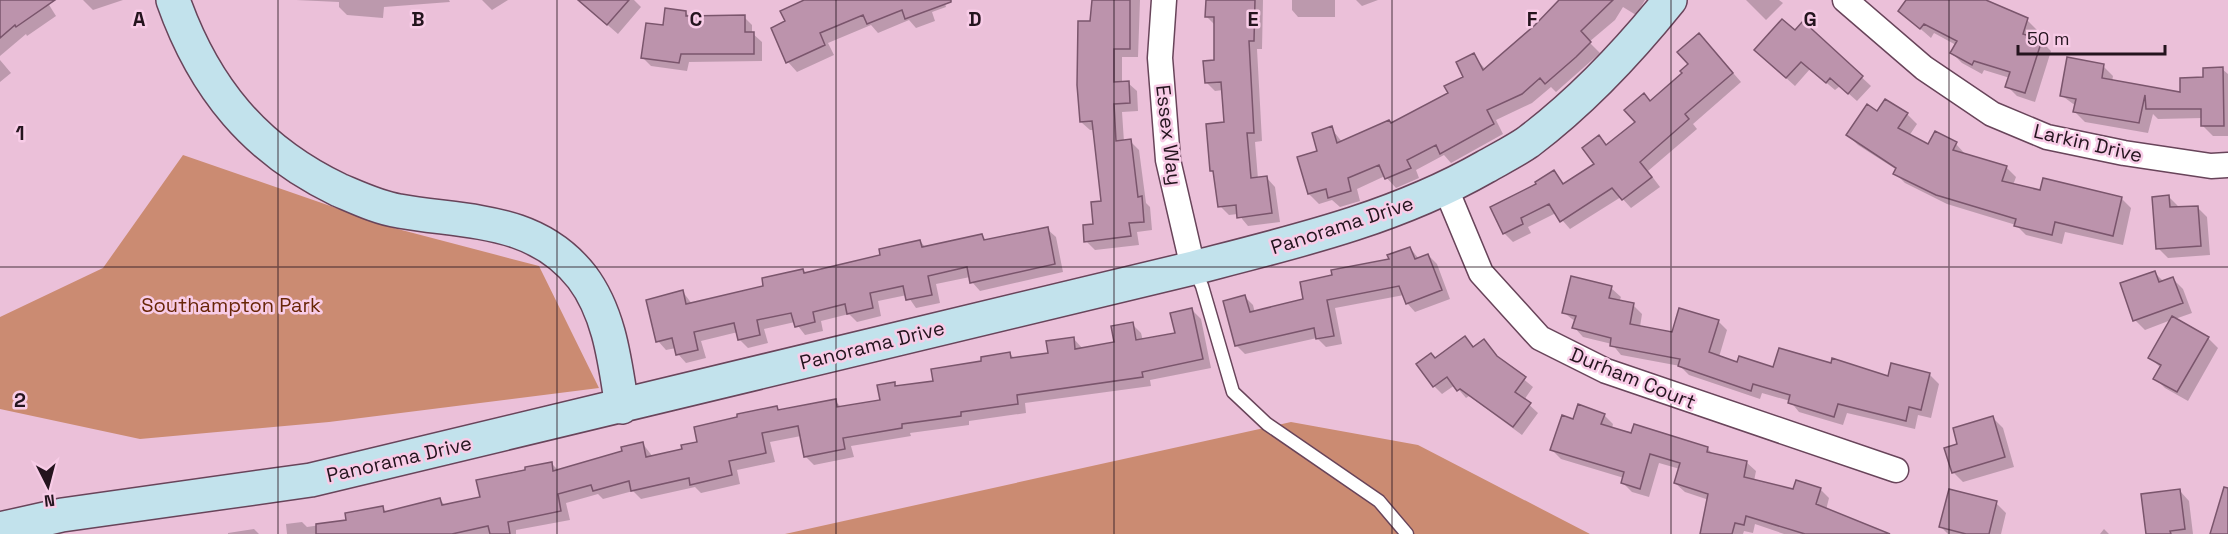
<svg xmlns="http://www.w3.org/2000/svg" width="2228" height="534" font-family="'Space Grotesk',sans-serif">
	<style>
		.green { fill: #cb8b72 }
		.shadow { fill: #0003 }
		.building { fill: #bc93ac; stroke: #7a556c; stroke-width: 1.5 }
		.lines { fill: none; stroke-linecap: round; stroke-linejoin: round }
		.lane-casing { stroke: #68445a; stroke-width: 15 }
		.street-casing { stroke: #68445a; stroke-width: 27 }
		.secondary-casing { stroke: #68445a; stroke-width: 36 }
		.lane { stroke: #fff; stroke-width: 12 }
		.street { stroke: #fff; stroke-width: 24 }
		.secondary { stroke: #c2e2ec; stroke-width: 33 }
		.grid { fill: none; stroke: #24141e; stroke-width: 1.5; stroke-opacity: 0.55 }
		.labels { text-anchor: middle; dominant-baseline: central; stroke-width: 5; stroke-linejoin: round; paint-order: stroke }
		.street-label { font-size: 20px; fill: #24141e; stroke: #f8cce7 }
		.park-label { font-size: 20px; fill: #682607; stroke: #f8cce7 }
		.grid-label { font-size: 20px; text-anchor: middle; font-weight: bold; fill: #24141e; stroke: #f8cce7; stroke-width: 5; stroke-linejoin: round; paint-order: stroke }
	</style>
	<rect width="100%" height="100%" fill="#ebc0d9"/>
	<!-- green -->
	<path class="green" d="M183,155l211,73 145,38 60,122 -270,34 -189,17 -140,-30v-92l103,-49z
		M1291,422l127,23 172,89h-805z"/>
	<!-- shadow -->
	<path class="shadow" d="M0,0h46l10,16 -29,20 -1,-2 -26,22z
		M83,0h40l-30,10z
		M296,0h153l1,2 -66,5 -1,11 -36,-3 -8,-8v-5z
		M482,0h26l-16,10z
		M579,0h55l7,7 -23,27z
		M805,0h139l2,7 -14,5 3,9 -19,7 -7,-8 -31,13 -7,-8 -43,18 6,12 -37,17 -9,-10 -1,-40z
		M1093,0h47l-2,57h-16v26h6l9,8 1,20 -16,1 2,30 6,-1 9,9 7,53 4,4 2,23 -15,2 2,13 -44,5 -9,-9 17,-39 -9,-72h-4l-9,-8z
		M1208,0h55l-1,49h-5l5,92 -7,1 3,37 9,-1 8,9 5,35 -32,4 -10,-12 -9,1 -9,-9 -5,-32 -3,-4 14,-47 -3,-33 -8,1 -9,-9 10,-21v-35l-9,-9z
		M1292,0h43v17h-37l-6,-7z
		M1356,0h22l-16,6z
		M1562,0h83l-9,15 -13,-8 -8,13 -26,22 11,11 -44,39 -5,-5 -19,16 -36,17 7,14 -52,29 -7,-8 -28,15 3,8 -23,10 -11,-12 -28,13 3,12 -20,6 -8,-7 -13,4 -10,-10 -10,-36 20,-6 12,-24 11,14 49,-18 59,-30 15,-17 8,-22 13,15z
		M1746,0h33l4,3 -17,17z
		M1907,0h78l42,20 10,10 -2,9 6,2 10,10 -16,51 -18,-6 -10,-10 3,-8 -26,-8 -2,4 -20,-11 -10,-10 4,-8 -22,-12 -3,5 -31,-27z
		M686,13l4,4h54l8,8v8l10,9v19l-73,1 -2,9 -36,-5 -8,-8 21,-31z
		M1804,23l67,63 -14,15 -17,-15 -5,4 -25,-21 -15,17 -30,-27z
		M1708,44l33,38 -48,42 4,5 -49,42 12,16 -29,21 -10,-11 -51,32 -14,-16 -28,14 3,6 -18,9 -9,-9 34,-48 16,-13 11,13 31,-20 2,-28 9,9 30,-24 13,-20 34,-28z
		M0,60l11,13 -11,9z
		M2103,66l10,10 -1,6 70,12 40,-25 6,5v62h-15l-10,-10v-8l-45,1 -5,-5 -5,19 -63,-11 -10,-10 1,-6 -15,-11z
		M1878,113l29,1 10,10 -8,12 20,10 6,-13 21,11 10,11 40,12 10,10 -3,8 28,7 80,6 10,10 -8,37 -58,-13 -3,12 -36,-9 -10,-10 -69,-21 -42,-21 -10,-10 2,-3 -39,-25 -10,-10z
		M2169,197l10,10h18l10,10 3,38 -42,3 -10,-10z
		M1047,229l9,8 7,35 -83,19 -8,-9 -2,-5 -34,7 4,19 -24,5 -9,-13 -29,6 3,15 -24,6 -8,-8 -28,7 2,10 -18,4 -10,-13 -31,7 4,14 -20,5 -9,-9 -1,-7 -37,9 5,17 -20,5 -8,-9 -2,-6 -10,2 -8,-9 25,-49 9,12 73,-17 38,-17 4,4 75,-17 38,-16 6,7 56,-12 5,5z
		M1410,248l9,11 9,-4 9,9 13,35 -35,13 -8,-9 -3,-8 -69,13 7,36 -16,3 -9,-9 -72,16 -9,-9 9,-48 8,8 2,8 50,-13z
		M2155,273l9,9 9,-3 10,10 9,24 -17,6 33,19 10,10 -30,53 -23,-13 -10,-10 6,-10 -11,-10 21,-38 -26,10 -10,-10z
		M1611,288l10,9 -2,5 14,3 9,9 -2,13 33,7 45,-13 9,9 -8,27 19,6 36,6 58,-4 57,13 41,-3 9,9 -8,34 -13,-3 -3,14 -68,-16 -4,12 -44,-13 -9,-11 -28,-8 -2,6 -71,-24 -9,-9 -59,-11 -9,-11 -29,-7 -9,-10 2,-5 -13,-10z
		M1192,310l9,9 10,49 -61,12 1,6 -126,17 1,10 -57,8v4l-59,8 1,3 -60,10 3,11 -40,8 -9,-9 -4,-20 -31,6 5,20 -38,8 3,14 -39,9 -6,-6 -54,12 -8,-8 -30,8 -5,-5 -32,9 4,17 -54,10v4h-229l-1,-10 16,-2 5,5 41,-6 34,-13 6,5 52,-13 6,6 35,-7 -3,-18 73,-18 8,8 65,-19 19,-8 10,13 31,-7 93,-42 3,3 55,-10 7,7 40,-6 12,-18 4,3 37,-5 75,-28 5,5 34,-4 24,-17 10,11 33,-6 16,-19 9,9 2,8 34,-7z
		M1465,338l10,10 9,-7 18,20 31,26 -9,13 14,13 -16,22 -53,-39 -3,2 -11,-13 -13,9 -8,-8 1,-26z
		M1604,415l9,9 -1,4 96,21 6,6 32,7 10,9 -2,10 40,10 26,-2 9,9 -3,12 53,24h-95l-29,-10 -2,9 -9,-2 -1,3h-41l7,-34 -24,-8 -10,-9 5,-14 -21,-6 -10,34 -17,-5 -10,-10 2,-4 -63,-19 -9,-9 22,-29z
		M1993,418l10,10 11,39 -51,15 -10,-10z
		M2180,491l9,10 4,33h-46z
		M1996,503l10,10 -5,21h-53l-7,-7z
		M254,529l5,5h-31v-1z
		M2104,529l5,5h-9z"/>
	<!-- building -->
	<path class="building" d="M0,0h55l-39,27 -1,-2 -15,13z
		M578,0h51l-22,25z
		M804,0h147v2l-46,17 -3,-9 -35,14 -4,-9 -43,18 5,12 -39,18 -15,-35 14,-7 -5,-10z
		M1092,0h38v49h-16v33l15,-1 1,22 -16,1 2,37 15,-2 7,58 4,-1 2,26 -15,1 2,13 -47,6 -1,-17 10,-1 -2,-22 10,-1 -9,-80 -12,1 -3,-37 1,-64h12z
		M1206,0h49l-1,41h-5l5,92h-7l4,45 16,-2 5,37 -35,5 -1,-13 -18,2 -5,-36h-3l-4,-47 18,-2 -3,-40 -16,1 -2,-22 11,-1v-43h-9z
		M1559,0h54l-32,31 10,11 -15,15 -31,27 -5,-6 -18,16 -35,16 7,14 -54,30 -4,-9 -29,15 4,8 -26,11 -6,-14 -31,13 3,13 -23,7 -2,-9 -18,5 -11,-37 20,-6 -5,-18 20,-7 5,17 52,-23 2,3 57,-30 -4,-7 19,-9 -7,-15 18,-9 9,17 52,-45z
		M1906,0h80l42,18 -5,16 19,6 -17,53 -20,-6 5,-15 -36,-11 -2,4 -22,-12 7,-12 -33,-17 -4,5 -22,-18z
		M665,8l21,3v5l59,-1v17h9v22h-73l-2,9 -38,-5 5,-35 17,2z
		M1782,19l13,11 8,-9 60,55 -15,18 -18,-16 -4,5 -25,-21 -15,16 -32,-28z
		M1699,33l34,40 -48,41 4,5 -49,43 12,15 -30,23 -10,-12 -52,34 -11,-18 -28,14 2,6 -20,10 -13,-27 46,-23 -1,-2 19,-12 9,14 31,-20 -12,-16 17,-13 7,10 29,-23 -11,-12 20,-17 6,8 32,-28 -2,-2 8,-7 -11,-12z
		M2067,57l37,7 -2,14 78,14v-14l23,-1v-9l20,-1 1,59h-23v-17h-55l-1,-14 -6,28 -66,-11 3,-13 -16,-3z
		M1885,99l23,14 -10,15 30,16 7,-13 22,11 -4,8 54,16 -5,15 38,9 3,-12 79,19 -9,39 -58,-14 -3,13 -38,-9 2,-7 -80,-24 -43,-21 3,-6 -50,-33 21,-31 10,7z
		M2169,195l1,12 28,-1 3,40 -45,3 -4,-52z
		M1048,227l7,37 -85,19 -3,-16 -39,9 4,19 -26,5 -3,-14 -33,7 3,15 -26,6 -2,-10 -32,8 2,10 -20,5 -4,-14 -34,7 3,15 -22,5 -4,-17 -40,9 4,18 -22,5 -4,-17 -16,4 -10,-42 37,-10 3,14 77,-18 -1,-8 41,-9 1,4 76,-18 -1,-6 41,-9 2,7 60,-13 2,6z
		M1410,247l5,12 13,-5 14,36 -36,14 -7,-18 -72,14 7,36 -18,3 -2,-11 -79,18 -12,-45 22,-6 5,17 53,-13 -3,-17 32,-7 -1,-5 58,-11 -2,-4z
		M2155,271l4,11 14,-5 10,26 -50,18 -13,-38z
		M1571,276l41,10 -3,12 25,5 -4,21 42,8 7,-24 40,12 -10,32 28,10 2,-6 34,11 6,-19 52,15 1,-5 56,18 3,-13 39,10 -9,37 -12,-3 -3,14 -68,-17 -4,13 -46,-14 2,-8 -37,-11 -2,7 -73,-25 2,-7 -70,-13 1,-8 -39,-10 4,-12 -14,-3z
		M1192,308l11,51 -61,13 1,5 -126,18 1,9 -57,8v4l-59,8v4l-59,10 2,11 -41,8 -6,-31 -36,7 4,20 -37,8 3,14 -42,10 -1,-7 -58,13 -2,-10 -36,10 -2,-6 -33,9 3,17 -53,11 2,12h-20l-2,-8 -36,8h-136v-10l30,-4 -1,-7 38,-7 1,6 56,-14 2,7 38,-8 -4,-17 49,-10v-3l27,-5 1,9 69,-20 -1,-4 22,-5 3,15 36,-8 -1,-4 16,-3 -3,-15 43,-10v-3l40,-8 1,4 58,-11 1,8 43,-7 -3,-15 18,-3v4l38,-5 -2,-12 50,-8v-4l29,-5 1,6 37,-5 -2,-12 28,-4 1,12 39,-7 -3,-16 22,-4 3,18 39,-7 -5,-20z
		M2172,316l37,21 -32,55 -24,-13 8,-14 -13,-7z
		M1465,336l8,11 11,-8 13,17 29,21 -11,15 16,11 -18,24 -53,-38 -3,2 -10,-14 -14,10 -17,-23 15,-11 4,5z
		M1578,404l27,10 -4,10 30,9 3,-9 74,23 -1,5 40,9 -3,16 49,12 3,-9 25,8 -5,16 74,30h-85l-59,-18 -2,9 -9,-2 -3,11h-32l8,-40 -34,-11 6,-20 -30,-9 -10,35 -19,-6 3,-11 -74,-22 12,-35 11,4z
		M1993,416l12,41 -53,16 -8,-25 13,-4 -4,-16z
		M2224,487l4,1v46h-18z
		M1949,489l48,12 -8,33h-23l-27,-7z
		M2180,489l5,40 -15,2 1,3h-25l-5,-40z"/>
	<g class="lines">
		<defs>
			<path id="lane" d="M1194,269l8,17 31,106 34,32 112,77 28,33"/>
			<path id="street" d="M1164,0l-4,58 8,102 25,108
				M1845,0l79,68 68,46 55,23 77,16 87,13 17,-1
				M1446,189l35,84 59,65 66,33 290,99"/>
			<path id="secondary" d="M173,0c31,88 82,150 166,190 19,8 40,18 60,21 67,12 136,6 183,66 28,37 33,86 40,130
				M0,529l62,-14 249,-35 882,-212c101,-26 201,-49 292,-101 14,-8 30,-16 43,-25 53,-40 101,-91 142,-142"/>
		</defs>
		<!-- lane casing -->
		<use href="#lane" class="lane-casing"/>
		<!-- street casing -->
		<use href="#street" class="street-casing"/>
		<!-- secondary casing -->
		<use href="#secondary" class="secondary-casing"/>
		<!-- lane -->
		<use href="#lane" class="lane"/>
		<!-- street -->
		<use href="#street" class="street"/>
		<!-- secondary -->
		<use href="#secondary" class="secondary"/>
	</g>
	<!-- grid -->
	<path class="grid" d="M278,0v534M557,0v534M836,0v534M1114,0v534M1392,0v534M1671,0v534M1949,0v534M0,267h2228"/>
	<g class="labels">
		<!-- street labels -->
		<g class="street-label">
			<text transform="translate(1169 135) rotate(83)">Essex Way</text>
			<text transform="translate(2088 143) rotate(13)">Larkin Drive</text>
			<text transform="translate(1342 225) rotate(-18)">Panorama Drive</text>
			<text transform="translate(872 345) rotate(-14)">Panorama Drive</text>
			<text transform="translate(1633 378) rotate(22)">Durham Court</text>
			<text transform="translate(399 459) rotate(-13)">Panorama Drive</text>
		</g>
		<!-- park labels -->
		<g class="park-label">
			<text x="231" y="305">Southampton Park</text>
		</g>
	</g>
	<g class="grid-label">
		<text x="139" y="26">A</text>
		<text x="418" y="26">B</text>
		<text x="696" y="26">C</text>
		<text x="975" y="26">D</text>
		<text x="1253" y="26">E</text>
		<text x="1532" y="26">F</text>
		<text x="1810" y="26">G</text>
		<text x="20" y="140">1</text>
		<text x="20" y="407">2</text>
	</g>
	<!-- north arrow -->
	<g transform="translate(48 486) rotate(174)" stroke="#f8cce7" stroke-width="4.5" paint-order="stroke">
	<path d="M0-4.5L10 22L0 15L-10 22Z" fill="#24141e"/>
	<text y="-9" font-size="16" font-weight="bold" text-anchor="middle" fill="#24141e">N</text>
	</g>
	<!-- scale -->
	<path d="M2018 45v9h147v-9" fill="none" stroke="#24141e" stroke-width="3"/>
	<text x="2027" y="45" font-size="18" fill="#24141e" stroke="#f8cce7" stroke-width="4.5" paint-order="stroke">50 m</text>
</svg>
